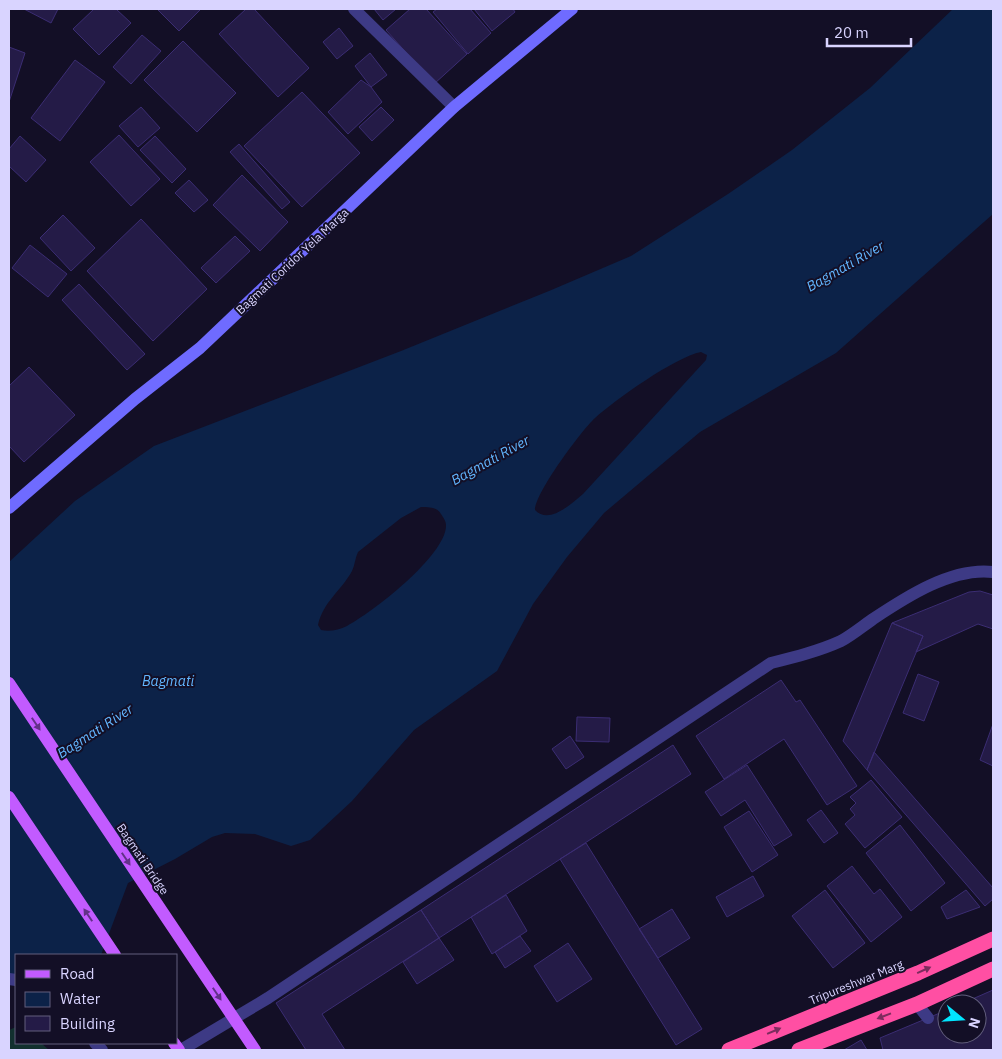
<svg xmlns="http://www.w3.org/2000/svg" width="1002" height="1059" font-family="'IBM Plex Sans',sans-serif">
	<style>
		.green { fill: #12302f }
		.water { fill: #0c2248; fill-rule: evenodd }
		.building { fill: #241b47; stroke: #3b2d73 }
		.lines { fill: none; stroke-linecap: round; stroke-linejoin: round }
		.lane { stroke: #3d3a85; stroke-width: 12 }
		.street { stroke: #3d3a85; stroke-width: 12 }
		.secondary { stroke: #6f6bff; stroke-width: 12 }
		.primary { stroke: #c25bff; stroke-width: 12 }
		.highway { stroke: #ff4fa3; stroke-width: 15 }
		.oneway { fill: #623188 }
		.oneway2 { fill: #7d2c5e }
		.labels { text-anchor: middle; dominant-baseline: central; stroke-width: 4; stroke-linejoin: round; paint-order: stroke }
		.street-label { font-size: 12px; fill: #d9d4ff; stroke: #130f26 }
		.water-label { font-size: 14px; font-style: italic; fill: #62b6ff; stroke: #130f26 }
	</style>
	<rect width="100%" height="100%" fill="#130f26"/>
	<!-- green -->
	<path class="green" d="M16,1027v16h25l8,7h-40v-20z"/>
	<!-- water -->
	<path class="water" d="M953,9h40v205l-157,139 -136,79 -96,81 -37,44 -34,47 -36,67 -83,59 -62,71 -42,39 -19,6 -36,-12 -30,-1 -13,4 -37,22 -47,24 -27,72h-85v25l-7,-1v-417l66,-61 79,-55 247,-95 148,-60 82,-35 97,-62 64,-44 78,-62zM701,352l6,3 -1,5 -123,134c-12,10 -34,31 -48,16 0,-17 46,-79 60,-92 20,-18 80,-61 106,-66zM421,507c8,0 16,0 20,7 2,3 5,7 5,11 1,30 -74,88 -99,101 -8,4 -18,6 -26,4l-3,-5c5,-23 23,-34 34,-54 3,-6 3,-13 6,-19l43,-34z"/>
	<!-- building -->
	<path class="building" d="M24,9h34l-7,14z
		M94,9h22l15,14 -32,32 -26,-26z
		M157,9h44l-22,22z
		M246,9h8l55,59 -31,29 -59,-63z
		M374,9h22l-13,11z
		M410,9h16l41,45 -33,30 -48,-54z
		M437,9h33l21,24 -23,21 -35,-42z
		M474,9h39l2,3 -23,19z
		M339,28l14,18 -16,13 -14,-17z
		M142,35l19,16 -30,33 -18,-17z
		M183,41l53,52 -39,39 -53,-52z
		M9,47l16,6 -16,49z
		M370,53l17,22 -16,12 -16,-21z
		M75,60l30,22 -45,59 -29,-23z
		M361,80l10,7 11,15 -34,32 -20,-22z
		M302,92l58,61 -58,54 -58,-61z
		M141,107l19,21 -22,19 -19,-21z
		M381,107l13,13 -22,21 -13,-14z
		M119,135l41,44 -29,27 -41,-44z
		M20,136l26,24 -20,22 -17,-16v-17z
		M155,136l31,33 -14,14 -32,-33z
		M239,144l51,58 -8,7 -52,-57z
		M242,175l46,47 -28,29 -47,-46z
		M189,180l19,20 -14,12 -19,-19z
		M63,215l32,33 -24,23 -31,-33z
		M141,219l66,70 -54,52 -66,-70z
		M235,236l15,15 -34,32 -15,-15z
		M30,245l37,29 -19,23 -36,-29z
		M79,284l66,70 -18,16 -65,-70z
		M29,367l46,48 -51,47 -15,-16v-60z
		M980,591l13,4v34l-15,-5 -62,28 7,-16 -31,-13 77,-31z
		M892,623l31,13 -56,134 -24,-29z
		M918,674l21,8 -15,39 -21,-8z
		M781,680l15,22 4,-2 57,86 -30,19 -43,-66 -60,40 -28,-43z
		M577,717l33,1 -1,24 -33,-1z
		M993,724v42l-13,-6z
		M570,736l14,21 -18,12 -14,-20z
		M673,745l18,29 -252,164 -18,-28z
		M874,752l119,136v11l-8,7 -118,-136z
		M747,765l45,70 -18,11 -29,-46 -24,16 -16,-24z
		M871,780l31,37 -37,31 -20,-24 10,-9 -5,-6 6,-6 -6,-6z
		M821,810l17,23 -14,10 -17,-23z
		M749,811l29,44 -26,17 -28,-45z
		M900,825l45,58 -34,28 -45,-58z
		M586,843l116,186 -26,16 -116,-186z
		M852,866l22,28 6,-5 22,28 -31,25 -44,-56z
		M753,876l11,20 -37,21 -11,-20z
		M825,890l40,53 -32,25 -41,-52z
		M966,890l14,17 -33,12 -6,-12z
		M506,895l21,36 -35,23 -21,-37z
		M672,909l18,29 -32,20 -19,-29z
		M421,910l18,28 -117,76 23,36h-39l-30,-47z
		M520,936l11,15 -26,17 -10,-16z
		M439,938l15,22 -37,24 -14,-22z
		M568,943l24,36 -35,23 -23,-36z
		M993,990v60h-110l-3,-12 67,-28v24h30v-30h-16z
		M861,1040l6,10h-23z"/>
	<g class="lines">
		<!-- lane -->
		<path class="lane" d="M917,1004l11,14"/>
		<!-- street -->
		<path class="street" d="M354,9l100,98
			M9,979l7,1
			M95,1043l7,7
			M181,1050l87,-52 503,-335c24,-6 48,-12 70,-22 11,-6 22,-15 32,-22 33,-22 79,-52 120,-47"/>
		<!-- secondary -->
		<path class="secondary" d="M9,508l126,-109 65,-51 254,-241 118,-98"/>
		<!-- primary -->
		<path class="primary" d="M9,683l246,367
			M9,797l106,158
			M174,1043l5,7"/>
		<!-- highway -->
		<path class="highway" d="M729,1050l189,-77 75,-34
			M799,1050l118,-46 76,-35"/>
	</g>
	<!-- one-way arrows -->
	<defs><path id="oneway-solid" d="M-6-.8H1V-3.2L6.5 0L1 3.2V.8H-6Z" transform="scale(1.25)"/></defs>
	<g class="oneway">
		<use href="#oneway-solid" transform="translate(36 724) rotate(56)"/>
		<use href="#oneway-solid" transform="translate(126 859) rotate(56)"/>
		<use href="#oneway-solid" transform="translate(88 915) rotate(-124)"/>
		<use href="#oneway-solid" transform="translate(217 994) rotate(56)"/>
	</g>
	<g class="oneway2">
		<use href="#oneway-solid" transform="translate(924 970) rotate(-24)"/>
		<use href="#oneway-solid" transform="translate(884 1016) rotate(159)"/>
		<use href="#oneway-solid" transform="translate(774 1031) rotate(-23)"/>
	</g>
	<g class="labels">
		<!-- street labels -->
		<g class="street-label">
			<text transform="translate(292 261) rotate(-43)">Bagmati Coridor Yela Marga</text>
			<text transform="translate(143 859) rotate(56)">Bagmati Bridge</text>
			<text transform="translate(856 982) rotate(-22)">Tripureshwar Marg</text>
		</g>
		<!-- water labels -->
		<g class="water-label">
			<text transform="translate(845 266) rotate(-30)">Bagmati River</text>
			<text transform="translate(490 460) rotate(-29)">Bagmati River</text>
			<text x="168" y="681">Bagmati</text>
			<text transform="translate(95 731) rotate(-33)">Bagmati River</text>
		</g>
	</g>
	<!-- border -->
	<rect width="1002" height="1059" fill="none" stroke="#d9d4ff" stroke-width="20"/>
	<!-- legend -->
	<rect x="15" y="954" width="162" height="90" fill="#130f26" stroke="#625e7d"/>
	<rect x="25" y="970" width="25" height="8" fill="#c25bff" stroke="#625e7d"/>
	<text x="60" y="979" font-size="15" fill="#d9d4ff">Road</text>
	<rect x="25" y="992" width="25" height="15" fill="#0c2248" stroke="#625e7d"/>
	<text x="60" y="1004" font-size="15" fill="#d9d4ff">Water</text>
	<rect x="25" y="1016" width="25" height="15" fill="#241b47" stroke="#625e7d"/>
	<text x="60" y="1029" font-size="15" fill="#d9d4ff">Building</text>
	<!-- north arrow -->
	<g transform="translate(962 1019) rotate(108)"><circle r="24" fill="#130f26" stroke="#625e7d"/>
	<path d="M0-4L9 19L0 12L-9 19Z" fill="#00e5ff"/>
	<text y="-8" font-size="14" font-weight="bold" text-anchor="middle" fill="#d9d4ff">N</text>
	</g>
	<!-- scale -->
	<path d="M827 38v8h84v-8" fill="none" stroke="#d9d4ff" stroke-width="2.5"/>
	<text x="834" y="38" font-size="15" fill="#d9d4ff" stroke="#130f26" stroke-width="4" paint-order="stroke">20 m</text>
</svg>
